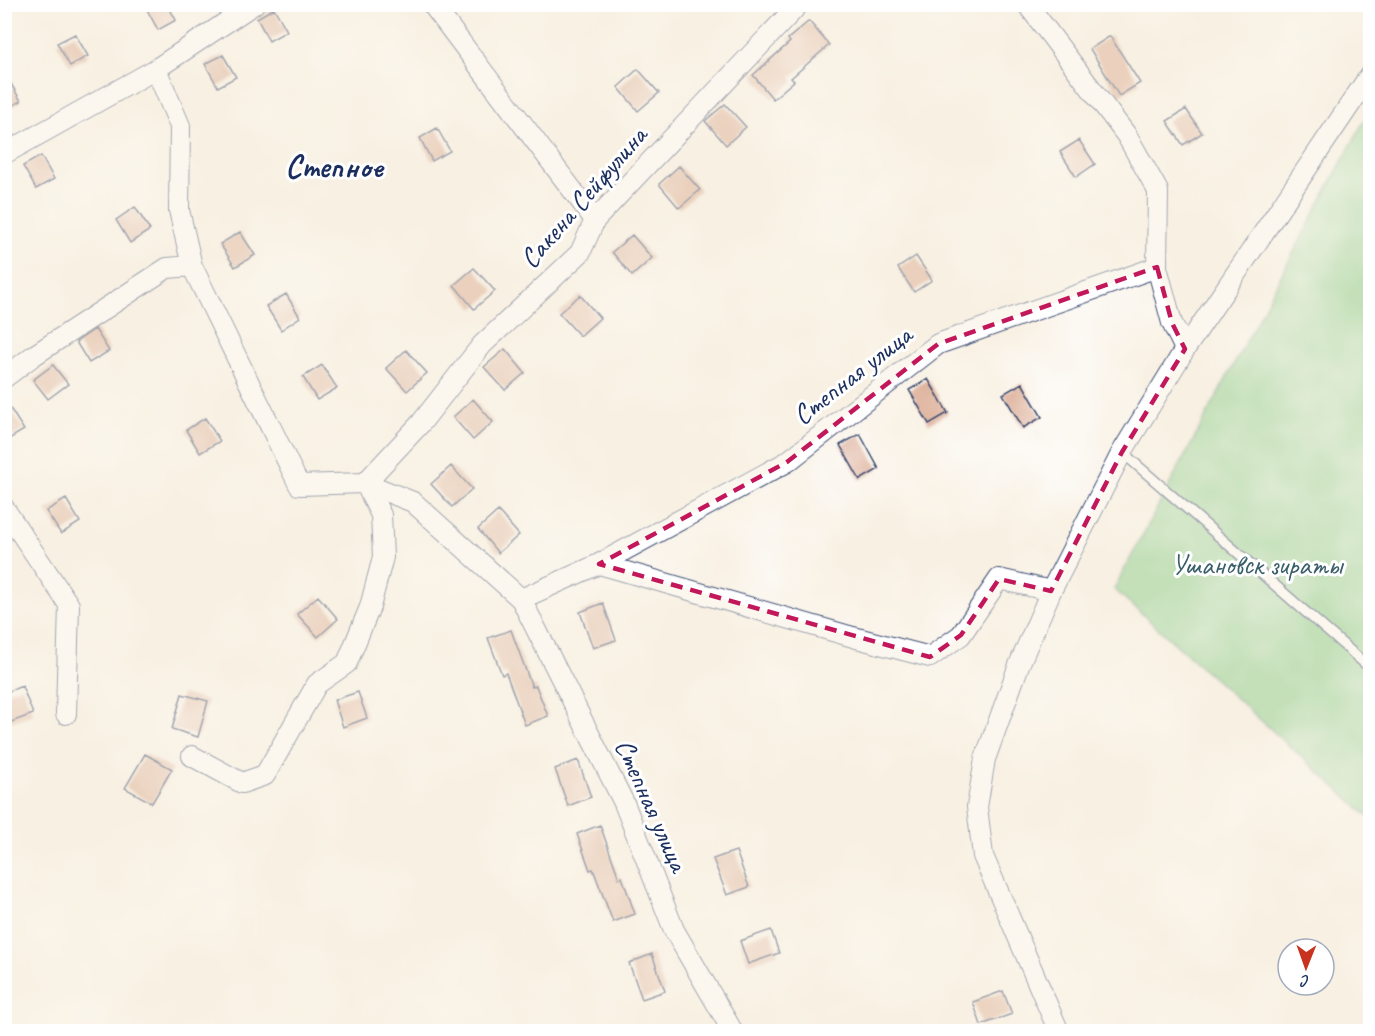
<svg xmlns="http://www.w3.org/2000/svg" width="1375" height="1036" font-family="Caveat,sans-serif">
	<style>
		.green { fill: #84cc87; stroke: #507e72; stroke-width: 1.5 }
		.building { fill: #daa990 }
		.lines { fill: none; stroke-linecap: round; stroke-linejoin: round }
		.service-casing { stroke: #3c4c72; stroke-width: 12 }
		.minor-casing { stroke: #3c4c72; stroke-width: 22 }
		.service { stroke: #fff; stroke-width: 9 }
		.minor { stroke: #fff; stroke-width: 20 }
		.marked { fill: none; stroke: #c2185b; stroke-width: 4.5; stroke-dasharray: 12 8; stroke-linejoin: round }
		.labels { text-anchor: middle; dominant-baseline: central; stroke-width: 6; stroke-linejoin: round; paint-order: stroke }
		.street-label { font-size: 28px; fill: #1b2f5e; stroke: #fff }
		.park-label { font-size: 28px; fill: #3a5e6a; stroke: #fff }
		.quarter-label { font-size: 32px; font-weight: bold; fill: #1b2f5e; stroke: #fff }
	</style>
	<rect width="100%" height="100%" fill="#fff"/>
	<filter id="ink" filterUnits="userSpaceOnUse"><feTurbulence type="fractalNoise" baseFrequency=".0167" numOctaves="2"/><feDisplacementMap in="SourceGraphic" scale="12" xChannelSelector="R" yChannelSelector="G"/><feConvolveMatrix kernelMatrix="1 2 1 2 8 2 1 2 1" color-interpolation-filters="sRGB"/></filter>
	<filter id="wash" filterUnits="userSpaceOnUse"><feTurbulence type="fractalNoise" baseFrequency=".008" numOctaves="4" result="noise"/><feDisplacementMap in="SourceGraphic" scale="24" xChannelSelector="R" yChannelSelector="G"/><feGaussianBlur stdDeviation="1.35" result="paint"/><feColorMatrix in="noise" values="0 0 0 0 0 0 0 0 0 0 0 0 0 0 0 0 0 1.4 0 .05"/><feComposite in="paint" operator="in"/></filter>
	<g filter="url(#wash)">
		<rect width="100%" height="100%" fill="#f8f0e2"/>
		<!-- green -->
		<path class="green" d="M1370,109v709l-256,-229z"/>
		<g id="blocks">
			<!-- building -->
			<path class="building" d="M144,4h23l9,16 -18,10z
				M274,8l13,23 -18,10 -12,-23z
				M809,21l20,24 -38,33 3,3 -21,18 -20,-24 37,-33 -2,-3z
				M75,34l13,22 -18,10 -13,-23z
				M1110,36l30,47 -21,13 -29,-47z
				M223,55l13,22 -18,10 -13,-23z
				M638,69l21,24 -21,18 -20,-24z
				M4,72l17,29 -17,10z
				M725,104l21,23 -20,18 -21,-24z
				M1186,109l16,24 -19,12 -16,-24z
				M437,128l13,23 -18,10 -12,-23z
				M1079,140l16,24 -19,13 -16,-25z
				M41,156l13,23 -18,10 -13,-23z
				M679,166l21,24 -21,18 -20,-24z
				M135,207l15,23 -20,13 -14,-23z
				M240,232l15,23 -20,12 -15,-23z
				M632,235l20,23 -20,18 -20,-24z
				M916,256l16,24 -18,12 -16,-24z
				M474,268l21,23 -21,18 -20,-24z
				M286,294l14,23 -19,13 -15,-24z
				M580,295l20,23 -20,18 -21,-23z
				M95,329l14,22 -20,12 -13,-21z
				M505,349l20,24 -20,17 -21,-23z
				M406,350l21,23 -20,18 -21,-23z
				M53,365l15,19 -20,15 -15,-19z
				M322,365l15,23 -20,12 -14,-23z
				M928,379l20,34 -19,11 -20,-34z
				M1022,383l20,34 -19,11 -20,-34z
				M4,399l20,31 -20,12z
				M473,399l20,23 -20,18 -20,-23z
				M205,418l15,23 -20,12 -14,-23z
				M860,434l19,35 -19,11 -20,-35z
				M451,466l21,23 -20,18 -21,-23z
				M66,499l14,23 -19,12 -15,-23z
				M498,511l21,24 -21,18 -20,-24z
				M318,596l20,23 -20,18 -21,-23z
				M603,603l13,37 -23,8 -13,-36z
				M511,630l21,57 4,-1 12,30 -23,9 -19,-52 -4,2 -14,-37z
				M22,686l11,28 -22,8 -7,-18v-11z
				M358,692l9,26 -24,9 -9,-27z
				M182,694l26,7 -10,36 -26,-8z
				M145,754l27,15 -20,34 -27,-15z
				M578,760l13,37 -23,9 -13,-37z
				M600,825l19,53 3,-1 13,37 -22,8 -20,-53 -3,1 -13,-36z
				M736,851l13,36 -22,8 -14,-36z
				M771,930l8,23 -31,11 -8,-23z
				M652,954l13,37 -23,8 -13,-36z
				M1003,991l9,23 -31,11 -8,-23z"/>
		</g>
	</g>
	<g filter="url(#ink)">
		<use href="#blocks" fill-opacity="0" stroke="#3c4c72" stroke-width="1.5"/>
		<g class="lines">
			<defs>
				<path id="service" d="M1122,452l248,216"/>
				<path id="minor" d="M432,4l163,216
					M1027,4l100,132 31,55 -1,76 15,56 13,26
					M156,69l24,57 -1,84 13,56 107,219 66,-2 56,-60 61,-78 98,-92 15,-33 204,-216
					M4,154l152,-85 98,-65
					M4,378l29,-22 134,-88 25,-2
					M365,483l48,19 108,97 103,204 50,127 59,102
					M4,508l65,97 -3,109
					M599,564l188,-102 151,-118 219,-77
					M521,599l78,-35 254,73 77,20 31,-22 38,-56 52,12
					M192,756l50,27 23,-8 52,-91 30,-21 23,-56 13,-50 -2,-42 -16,-32
					M1059,1032l-76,-176 -6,-49 8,-48 34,-94 32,-74 71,-139 63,-103 185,-274"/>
			</defs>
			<!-- service casing -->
			<use href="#service" class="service-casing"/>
			<!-- minor casing -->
			<use href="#minor" class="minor-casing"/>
			<!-- service -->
			<use href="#service" class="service"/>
			<!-- minor -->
			<use href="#minor" class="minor"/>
		</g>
	</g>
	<!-- marked area -->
	<path d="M0 0H1375V1036H0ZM1157,267l15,56 13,26 -63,103 -71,139 -52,-12 -38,56 -31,22 -331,-93 188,-102 151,-118z" fill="#f8f0e2" fill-opacity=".55" fill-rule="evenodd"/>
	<path class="marked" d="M1157,267l15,56 13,26 -63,103 -71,139 -52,-12 -38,56 -31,22 -331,-93 188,-102 151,-118z"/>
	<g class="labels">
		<!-- street labels -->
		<g class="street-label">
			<text transform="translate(583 197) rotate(-49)">Сакена Сейфулина</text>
			<text transform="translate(852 375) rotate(-38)">Степная улица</text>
			<text transform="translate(652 805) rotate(66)">Степная улица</text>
		</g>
		<!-- park labels -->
		<g class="park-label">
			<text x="1257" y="564">Ушановск зираты</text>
		</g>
		<!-- quarter labels -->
		<g class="quarter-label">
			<text x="334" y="166">Степное</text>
		</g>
	</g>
	<!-- margin -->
	<rect width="1375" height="1036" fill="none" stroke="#fff" stroke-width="24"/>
	<!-- north arrow -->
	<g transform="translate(1306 967) rotate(181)"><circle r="28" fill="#ffffff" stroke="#a4acbf" stroke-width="1.5"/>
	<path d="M0-4.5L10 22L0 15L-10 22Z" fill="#c8321e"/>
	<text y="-9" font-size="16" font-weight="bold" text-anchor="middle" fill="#1b2f5e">С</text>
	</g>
</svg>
